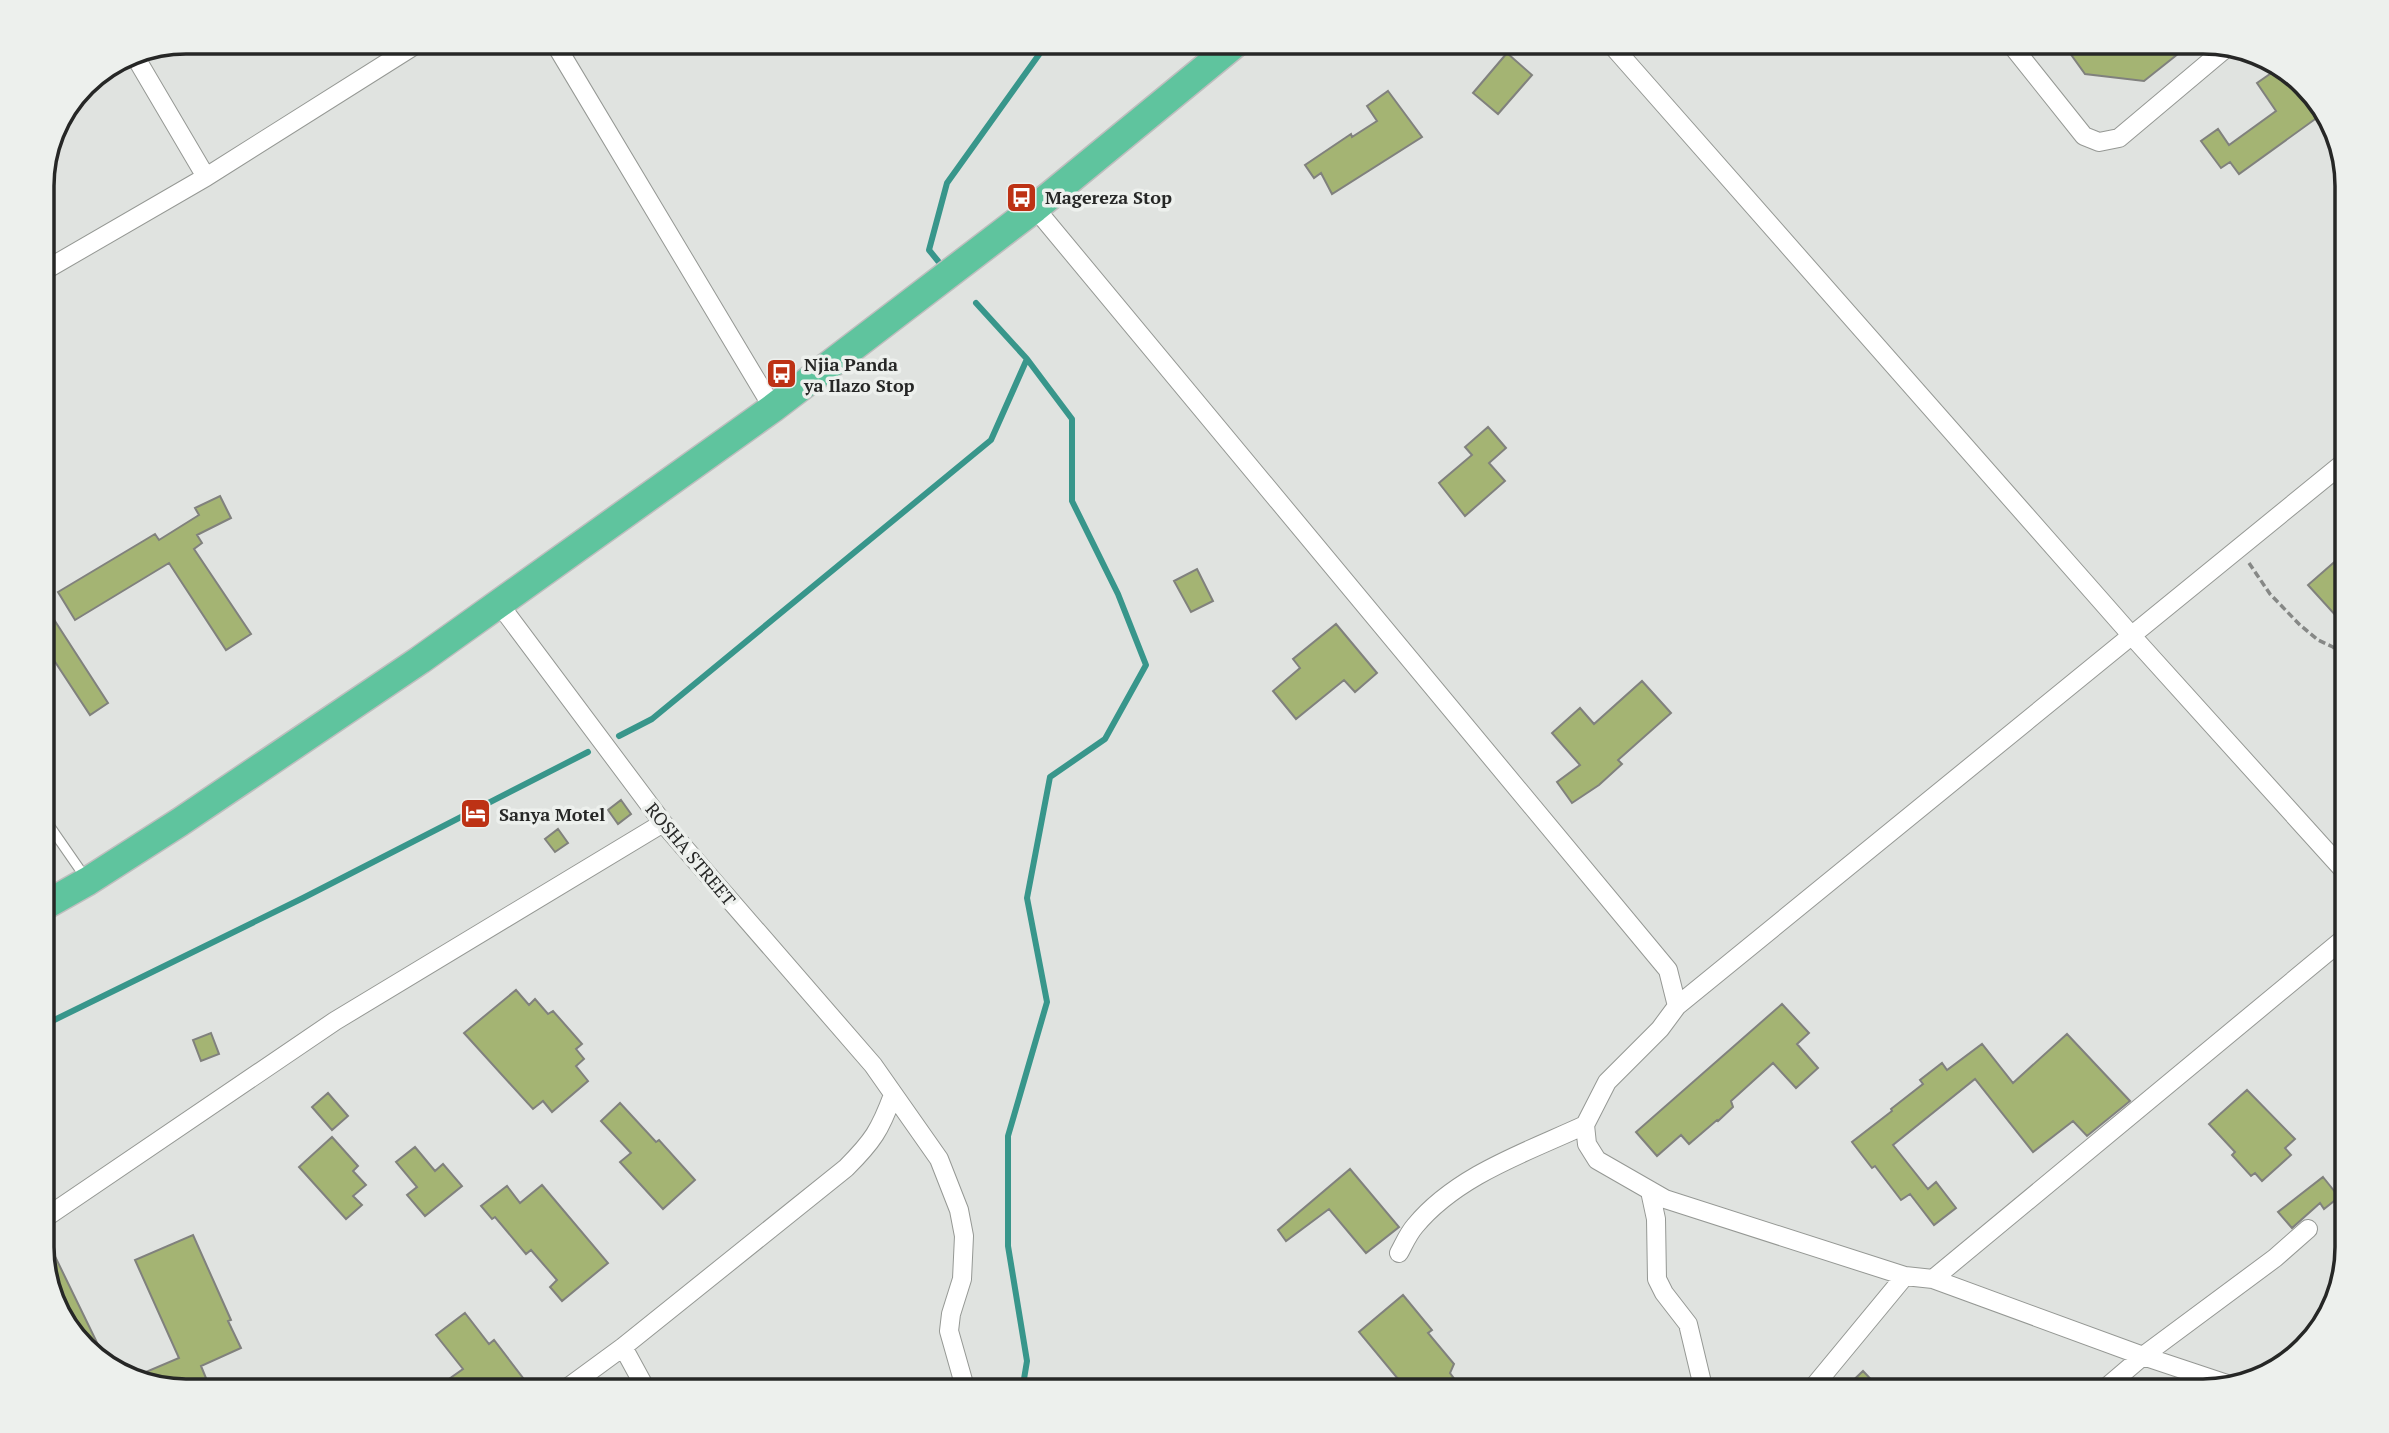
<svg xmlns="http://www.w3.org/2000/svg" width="2389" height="1433" font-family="'PT Serif',serif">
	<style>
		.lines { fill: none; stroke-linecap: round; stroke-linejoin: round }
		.stream { stroke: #38968b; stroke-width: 6 }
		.building { fill: #a4b473; stroke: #80817d; stroke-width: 2 }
		.service-casing { stroke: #959894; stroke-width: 11 }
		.minor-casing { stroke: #959894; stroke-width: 20 }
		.trunk-casing { stroke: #bebebe; stroke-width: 31 }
		.path { stroke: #868886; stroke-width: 3.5; stroke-dasharray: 7 3.5; stroke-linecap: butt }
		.service { stroke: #fff; stroke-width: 9 }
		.minor { stroke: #fff; stroke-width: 18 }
		.trunk { stroke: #5fc49e; stroke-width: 28 }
		.labels { text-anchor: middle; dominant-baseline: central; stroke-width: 7; stroke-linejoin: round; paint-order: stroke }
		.poi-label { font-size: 18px; font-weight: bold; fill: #262726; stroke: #edf0ed; text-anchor: start }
		.street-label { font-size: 18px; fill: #262726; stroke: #edf0ed }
		.rim { fill: none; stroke: #262726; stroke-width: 3.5 }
	</style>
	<rect width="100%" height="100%" fill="#e0e3e0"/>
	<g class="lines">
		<!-- stream -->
		<path class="stream" d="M938,261l-9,-11 18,-67 101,-141
			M619,736l33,-17 339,-279 36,-81 -51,-56
			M42,1026l261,-128 285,-146
			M1022,1391l5,-30 -19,-115v-110l39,-134 -20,-104 23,-121 55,-38 41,-74 -28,-71 -46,-93v-82l-45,-60"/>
	</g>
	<!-- building -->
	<path class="building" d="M2062,42h36l5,6 33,3 12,-9h45l-49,39 -59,-7z
		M1507,53l25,22 -34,39 -25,-21z
		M2280,67l45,45 -86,62 -9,-12 -9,6 -20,-27 17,-12 11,16 47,-34 -19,-28z
		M1388,91l34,46 -90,57 -11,-21 -7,5 -9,-13 46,-31 1,3 25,-16 -10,-15z
		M1488,427l18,21 -17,15 16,18 -40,35 -26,-33 33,-28 -7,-8z
		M220,496l11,22 -34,17 5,8 -8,6 57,85 -25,16 -57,-87 -94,57 -17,-28 97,-58 4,6 40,-25 -4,-7z
		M2347,551v77l-39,-43z
		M1197,569l16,32 -22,11 -17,-31z
		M53,618l55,85 -18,12 -48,-73v-17z
		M1336,624l41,49 -22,19 -11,-12 -48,39 -23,-28 27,-23 -7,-9z
		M1642,681l29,32 -53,47 4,4 -23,21 -27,18 -15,-21 23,-17 -28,-32 28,-25 14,16z
		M621,800l10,14 -13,10 -10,-14z
		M558,829l10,14 -13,9 -10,-13z
		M516,990l13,15 6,-6 13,15 5,-3 29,33 -6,5 8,10 -8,7 12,15 -36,31 -9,-11 -10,8 -69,-76z
		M1782,1004l27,29 -12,11 21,24 -22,20 -23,-25 -42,38 2,6 -15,14 -1,-1 -28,24 -8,-9 -24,21 -21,-24z
		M211,1033l8,21 -18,7 -8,-21z
		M2067,1034l63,67 -43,35 -14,-15 -40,31 -58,-73 -82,66 35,44 8,-7 20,26 -22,17 -24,-31 -9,6 -26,-34 -3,2 -20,-26 40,-31 -1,-2 32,-25 -3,-4 22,-17 5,7 35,-26 31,39z
		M2247,1090l48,49 -10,9 6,7 -29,26 -7,-8 -4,3 -19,-21 3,-3 -26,-28z
		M328,1093l20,23 -16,14 -20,-23z
		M620,1103l36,39 3,-2 36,40 -32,29 -43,-47 11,-9 -30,-32z
		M332,1137l26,29 -5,5 13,14 -13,11 9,9 -16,14 -47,-52z
		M415,1147l20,24 8,-7 19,22 -37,30 -18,-21 10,-8 -21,-25z
		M1350,1169l49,58 -33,26 -37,-44 -43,32 -8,-11z
		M2323,1177l16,20 -15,12 -4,-6 -28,25 -14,-16z
		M542,1185l66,78 -46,38 -12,-14 7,-7 -26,-30 -5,4 -31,-37 -3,2 -11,-13 26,-20 13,17z
		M193,1235l38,85 -3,1 13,27 -40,18 7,17 -21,8 -53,-14 45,-19 -44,-98z
		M48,1242l57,117 -2,1 -41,-41 -20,-64v-10z
		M1403,1295l29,35 -4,3 26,31 -4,9 6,8 -12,10h-36l-49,-59z
		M465,1313l24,31 5,-4 39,51h-101l31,-22 -27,-34z
		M1863,1371l19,20h-40z"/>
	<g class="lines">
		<defs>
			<path id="service" d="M42,815l43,62"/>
			<path id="minor" d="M554,42l219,366
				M1609,42l523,594 215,238
				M2009,42l75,94 15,6 20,-4 107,-90
				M133,53l73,124
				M1035,208l633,762 9,36 -17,23 -53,53 -22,43 2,19 10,16 68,39 240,77 28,3 210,77 84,28
				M42,272l164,-95 214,-135
				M500,605l163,218 210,242 66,94 20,51 5,26 -2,43 -11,35 -2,17 17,60
				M1677,1006l670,-546
				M1650,1191l6,28 1,60 7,14 24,31 16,67
				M42,1220l293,-199 328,-198
				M1399,1253c5,-9 9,-19 16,-27 42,-51 112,-74 170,-101
				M1933,1279l414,-343
				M623,1347l24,44
				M563,1391l60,-44 223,-179c27,-27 34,-38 47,-73
				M1810,1391l95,-115
				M2102,1391l41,-35 132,-98 33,-29"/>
			<path id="trunk" d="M42,907l46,-26 92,-59 240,-162 353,-252 262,-200 202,-166"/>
		</defs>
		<!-- service casing -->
		<use href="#service" class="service-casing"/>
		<!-- minor casing -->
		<use href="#minor" class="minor-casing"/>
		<!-- trunk casing -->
		<use href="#trunk" class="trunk-casing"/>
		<!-- path -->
		<path class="path" d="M2249,563l21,31 30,31 18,15 15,7 14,17"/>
		<!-- service -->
		<use href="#service" class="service"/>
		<!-- minor -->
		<use href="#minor" class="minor"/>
		<!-- trunk -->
		<use href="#trunk" class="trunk"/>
	</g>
	<!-- icons -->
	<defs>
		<symbol id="bus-square" viewBox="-11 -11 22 22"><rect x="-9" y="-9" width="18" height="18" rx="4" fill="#bd3215" stroke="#edf0ed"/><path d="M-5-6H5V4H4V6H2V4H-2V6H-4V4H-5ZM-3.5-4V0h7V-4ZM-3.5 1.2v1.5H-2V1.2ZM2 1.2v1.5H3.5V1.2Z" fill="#fff"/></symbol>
		<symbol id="hotel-square" viewBox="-11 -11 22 22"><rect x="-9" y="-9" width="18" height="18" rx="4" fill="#bd3215" stroke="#edf0ed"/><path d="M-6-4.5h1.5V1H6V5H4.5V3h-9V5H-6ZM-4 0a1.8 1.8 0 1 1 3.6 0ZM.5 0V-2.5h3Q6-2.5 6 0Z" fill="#fff"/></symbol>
	</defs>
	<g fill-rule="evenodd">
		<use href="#bus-square" x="1004" y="180" width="35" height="35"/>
		<use href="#bus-square" x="764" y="356" width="35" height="35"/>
		<use href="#hotel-square" x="458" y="796" width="35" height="35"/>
	</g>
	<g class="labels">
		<!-- poi labels -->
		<g class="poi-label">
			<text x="1045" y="197">Magereza Stop</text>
			<text x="804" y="364">Njia Panda<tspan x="804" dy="21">ya Ilazo Stop</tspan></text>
			<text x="499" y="814">Sanya Motel</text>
		</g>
		<!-- street labels -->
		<g class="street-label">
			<text transform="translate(691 854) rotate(50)">ROSHA STREET</text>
		</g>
	</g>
	<!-- crop -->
	<path d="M0 0H2389V1433H0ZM186 54H2203A132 132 0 0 1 2335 186V1247A132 132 0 0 1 2203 1379H186A132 132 0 0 1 54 1247V186A132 132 0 0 1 186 54Z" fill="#edf0ed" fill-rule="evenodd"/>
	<path class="rim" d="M186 54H2203A132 132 0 0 1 2335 186V1247A132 132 0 0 1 2203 1379H186A132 132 0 0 1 54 1247V186A132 132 0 0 1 186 54Z"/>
</svg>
